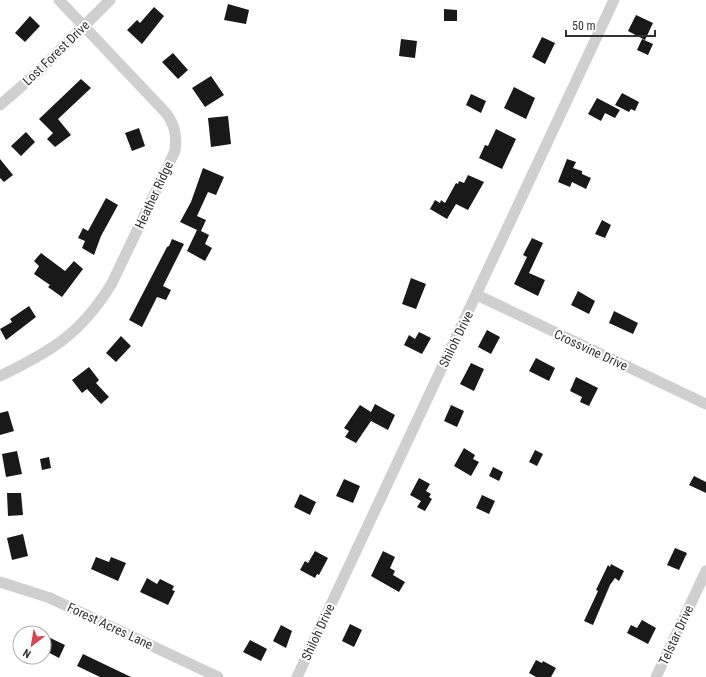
<svg xmlns="http://www.w3.org/2000/svg" width="706" height="677" font-family="'Roboto Condensed',sans-serif">
	<style>
		.building { fill: #191919 }
		.lines { fill: none; stroke-linecap: round; stroke-linejoin: round }
		.minor { stroke: #cfcfcf; stroke-width: 11 }
		.labels { text-anchor: middle; dominant-baseline: central; stroke-width: 4; stroke-linejoin: round; paint-order: stroke }
		.street-label { font-size: 13px; fill: #323232; stroke: #fff }
	</style>
	<rect width="100%" height="100%" fill="#fff"/>
	<!-- building -->
	<path class="building" d="M228,4l21,6 -3,14 -22,-4z
		M154,7l10,9 -22,28 -15,-14 10,-10 3,3z
		M444,9l13,1v11h-13z
		M636,15l17,8 -8,17 -17,-9z
		M30,16l10,10 -15,16 -10,-9z
		M542,37l13,6 -10,21 -13,-7z
		M401,39l16,2 -2,17 -16,-2z
		M642,39l11,5 -5,11 -11,-5z
		M173,53l15,17 -10,9 -16,-17z
		M211,76l13,19 -19,12 -13,-19z
		M81,79l10,9 -33,31 13,16 -16,12 -8,-8 6,-6 -14,-14z
		M514,87l21,11 -9,21 -22,-11z
		M622,93l17,9 -4,9 -4,-2 -2,3 -14,-7z
		M471,94l15,7 -5,12 -15,-8z
		M597,98l23,12 -5,8 -10,-5 -4,8 -13,-7z
		M228,116l3,28 -20,3 -3,-29z
		M139,128l6,18 -13,5 -7,-18z
		M496,129l20,10 -14,30 -23,-11 6,-13 3,1z
		M26,132l9,10 -14,14 -10,-10z
		M0,159l13,16 -9,7 -4,-4z
		M567,159l9,3 -3,6 9,3v3l9,4 -5,11 -14,-7 -2,5 -12,-5z
		M203,168l21,9 -8,18 -8,-3 -11,24 9,4 -5,11 8,4 -4,9 7,4 -7,13 -18,-10 10,-21 -17,-8 11,-20z
		M468,175l16,7 -16,28 -12,-6 -9,15 -17,-10 5,-9 5,3 1,-3 4,3 11,-20 2,1 1,-3 5,2z
		M106,198l12,7 -17,31 -7,19 -12,-7 3,-7 -7,-3 5,-10 5,3z
		M602,220l9,5 -6,13 -10,-4z
		M532,238l11,5 -14,30 16,7 -7,16 -24,-12 13,-27 -4,-2z
		M172,239l12,5 -21,42 8,4 -5,10 -9,-3 -15,30 -13,-7 38,-73 2,-1z
		M41,253l24,18 9,-10 9,8 -21,28 -14,-10 2,-2 -16,-11 5,-8 -5,-5z
		M411,278l15,6 -10,25 -14,-5z
		M578,291l17,10 -6,13 -18,-9z
		M29,306l7,11 -30,23 -6,-11 12,-7 -2,-3z
		M614,311l24,12 -5,11 -24,-11z
		M487,330l13,7 -9,17 -13,-7z
		M419,332l12,6 -9,16 -18,-9 5,-10 6,4z
		M121,336l10,10 -15,16 -10,-9z
		M536,358l19,10 -6,13 -20,-10z
		M471,363l13,6 -10,22 -14,-7z
		M89,367l10,13 -3,3 13,14 -8,7 -14,-15 -5,4 -10,-13z
		M576,377l22,11 -9,18 -9,-4 2,-5 -12,-6z
		M375,404l20,11 -7,15 -17,-9 -15,22 -11,-6 4,-6 -5,-3 16,-23 11,7z
		M451,405l13,6 -7,16 -13,-6z
		M8,411l6,20 -14,4v-22z
		M464,448l11,7 -2,4 6,3 -8,14 -17,-10z
		M535,450l8,4 -6,12 -8,-4z
		M17,451l5,23 -16,3 -4,-23z
		M49,457l2,11 -9,2 -2,-11z
		M493,467l10,5 -4,9 -10,-5z
		M694,476l12,6v11l-17,-8z
		M419,478l11,6 -4,7 5,3 -2,3 3,2 -7,12 -8,-4 4,-6 -11,-6z
		M344,479l16,7 -7,17 -17,-7z
		M7,493h14l2,22 -15,1z
		M300,494l16,8 -6,13 -16,-8z
		M482,495l13,6 -6,13 -13,-6z
		M23,534l5,22 -16,4 -5,-22z
		M675,548l12,5 -8,17 -12,-5z
		M315,551l13,7 -9,17 -2,-1 -2,4 -15,-8 5,-9 3,2z
		M383,551l12,6 -5,11 5,3 -2,4 12,7 -6,10 -28,-16z
		M96,557l13,5 2,-5 15,6 -8,18 -27,-12z
		M611,564l13,7 -5,10 -4,-3 -5,7 -17,40 -9,-4 14,-30 -2,-1 12,-25 2,2z
		M147,578l10,6 3,-5 14,7 -2,4 3,1 -7,14 -28,-13z
		M642,620l14,8 -8,16 -21,-11 4,-8 6,3z
		M350,624l12,6 -8,17 -12,-6z
		M281,625l11,6 -6,17 -13,-7z
		M44,635l21,10 -6,13 -15,-8z
		M250,640l17,9 -6,12 -18,-9z
		M83,654l48,23h-31l-23,-11z
		M536,660l6,3 1,-2 13,7 -5,9h-15l-7,-4z"/>
	<g class="lines">
		<!-- minor -->
		<path class="minor" d="M0,105l38,-33 72,-72
			M477,295l229,109
			M0,376c52,-25 82,-43 112,-93l63,-132c2,-15 0,-26 -9,-38l-107,-113
			M0,582l50,16 168,79
			M297,677l317,-677
			M656,677l50,-106"/>
	</g>
	<g class="labels">
		<!-- street labels -->
		<g class="street-label">
			<text transform="translate(56 53) rotate(-44)">Lost Forest Drive</text>
			<text transform="translate(154 195) rotate(-65)">Heather Ridge</text>
			<text transform="translate(456 339) rotate(-64)">Shiloh Drive</text>
			<text transform="translate(591 350) rotate(25)">Crossvine Drive</text>
			<text transform="translate(110 626) rotate(25)">Forest Acres Lane</text>
			<text transform="translate(318 632) rotate(-65)">Shiloh Drive</text>
			<text transform="translate(676 635) rotate(-65)">Telstar Drive</text>
		</g>
	</g>
	<!-- north arrow -->
	<g transform="translate(32 645) rotate(211)"><circle r="19" fill="#ffffff" stroke="#adadad"/>
	<path d="M0-3L7 15L0 10L-7 15Z" fill="#d74753"/>
	<text y="-6" font-size="11" font-weight="bold" text-anchor="middle" fill="#323232">N</text>
	</g>
	<!-- scale -->
	<path d="M566 30v6h89v-6" fill="none" stroke="#323232" stroke-width="2"/>
	<text x="572" y="30" font-size="12" fill="#323232" stroke="#ffffff" stroke-width="3" paint-order="stroke">50 m</text>
</svg>
